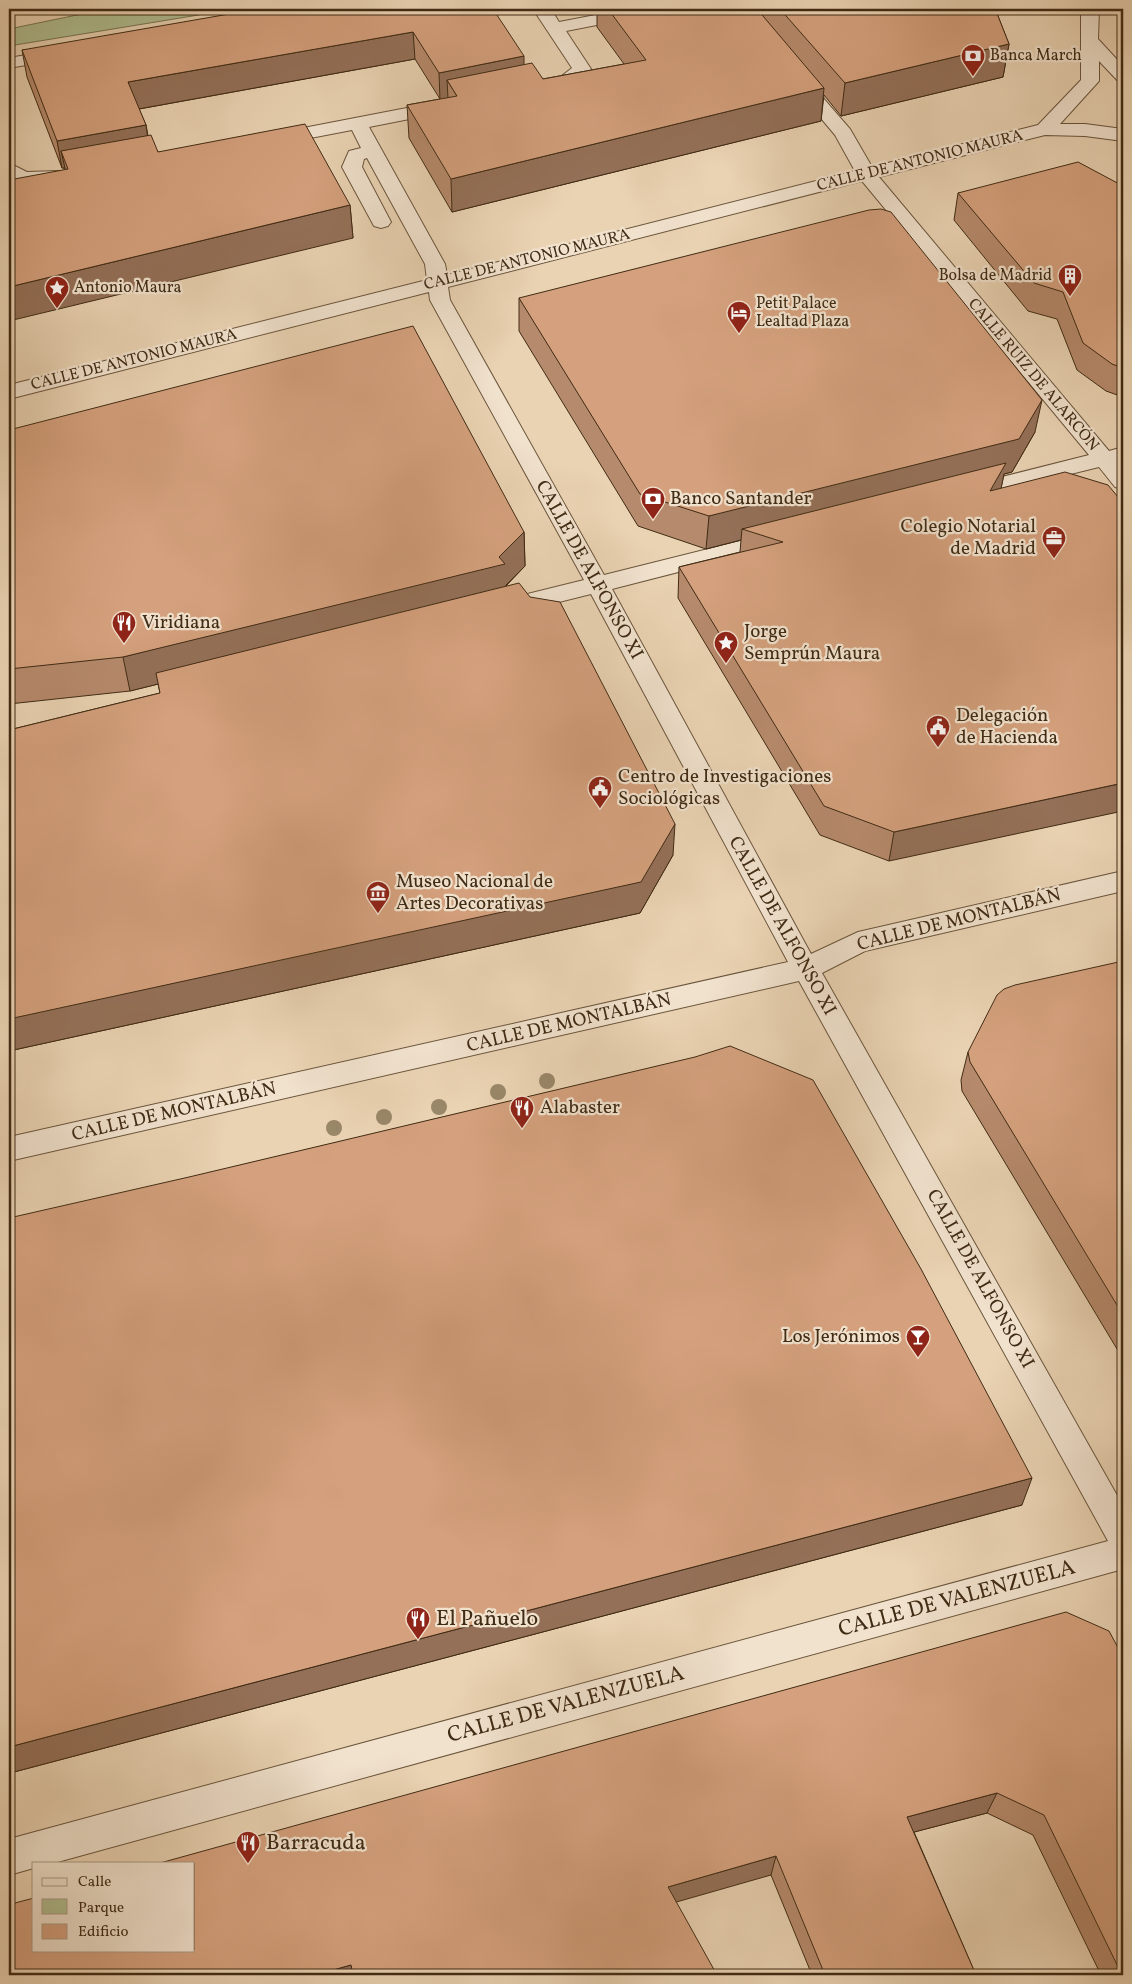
<svg xmlns="http://www.w3.org/2000/svg" width="1132" height="1984" font-family="Vollkorn,serif">
	<style>
		.green { fill: #b0be91; stroke: #787452 }
		.lines { fill: none; stroke-linecap: round; stroke-linejoin: round }
		.minor-casing { stroke: #6a553c; stroke-width: 2 }
		.minor { fill: #f1e2ce; fill-rule: evenodd }
		.tree { fill: #998769 }
		.wall { fill: #b68a6c; stroke: #402b14 }
		.shaded-wall { fill: #947058; stroke: #402b14 }
		.building { fill: #d4a07d; stroke: #402b14 }
		.labels { text-anchor: middle; dominant-baseline: central; stroke-width: 4.5; stroke-linejoin: round; paint-order: stroke }
		.far-poi-label { font-size: 16px; fill: #402b14; stroke: #f1e2ce; text-anchor: start }
		.far-street-label { font-size: 16px; fill: #402b14; stroke: #f1e2ce }
		.poi-label { font-size: 19px; fill: #402b14; stroke: #f1e2ce; text-anchor: start }
		.street-label { font-size: 19px; fill: #402b14; stroke: #f1e2ce }
		.near-street-label { font-size: 22px; fill: #402b14; stroke: #f1e2ce }
		.near-poi-label { font-size: 22px; fill: #402b14; stroke: #f1e2ce; text-anchor: start }
	</style>
	<rect width="100%" height="100%" fill="#ead3b3"/>
	<filter id="stains"><feTurbulence type="fractalNoise" baseFrequency=".004" numOctaves="4"/><feColorMatrix values="0 0 0 0 .2 0 0 0 0 .09 0 0 0 0 .02 0 0 0 .5 -.17"/></filter>
	<radialGradient id="worn" r=".72"><stop offset=".6" stop-color="#630" stop-opacity="0"/><stop offset="1" stop-color="#630" stop-opacity=".3"/></radialGradient>
	<!-- green -->
	<path class="green" d="M106,9h122l1,1 -214,35 -6,-16z"/>
	<g class="lines">
		<defs>
			<path id="minor" d="M533,9h18l8,13 68,-13h35l-3,4 -6,1 -87,17 25,38c-10,15 -36,26 -54,22l-2,-4 2,-4 22,-5 13,-10z
				M1081,9h18l-1,30 25,27v15l-6,-1 -18,-19v20l-39,43h25l38,5v12l-38,-5 -40,-1 -166,42 230,274 14,-4v14l-5,1 5,6v21l-8,-2 -16,-20 -133,33 -8,-2 -3,-5 3,-5 131,-33 -227,-274 -414,106 2,13 154,275 172,-43 8,3 3,5 -3,5 -172,44 199,365 47,-22 265,-61v20l-258,60 -43,22 301,533v63l-1069,294h-20v5l-25,7v-36l1099,-298 -309,-560 -790,180v-24l779,-175 -197,-368 -84,21 -8,-2 -4,-6 4,-6 85,-21 -154,-280 -1,-8 -420,107v-14l418,-105 -2,-16 -58,-106 -3,1 -2,8 29,55 -3,4 -7,2 -7,-2 -32,-59 7,-16 12,-3 -9,-18 -78,15 -7,-2 -2,-4 2,-4 176,-34 7,2 2,4 -2,4 -81,16 76,137 2,11 408,-104 -20,-36 -46,-55 3,-4 6,-1 6,1 46,53 22,38 166,-42 43,-45z
				M60,49l6,1 3,4 -3,4 -57,10v-10z
				M9,163l18,9 32,-1 7,2 3,4 -3,4c-17,4 -42,6 -57,-4z"/>
		</defs>
		<!-- minor casing -->
		<use href="#minor" class="minor-casing"/>
		<!-- minor -->
		<use href="#minor" class="minor"/>
	</g>
	<!-- trees -->
	<g class="tree">
		<circle cx="547" cy="1081" r="8"/>
		<circle cx="498" cy="1092" r="8"/>
		<circle cx="439" cy="1107" r="8"/>
		<circle cx="384" cy="1117" r="8"/>
		<circle cx="334" cy="1128" r="8"/>
	</g>
	<!-- wall -->
	<path class="wall" d="M493,9l31,56 19,14 81,-15 -27,-37v-14l-9,1 -4,-5h412v2l13,33 -6,33 -162,39 -17,-21 -3,26 -369,91 -43,-74 -2,-33 33,-6 -25,-40 -276,50 7,16 2,11 10,16 192,53 3,33 -288,-69v-1h-3l-35,-91 -5,-27z
		M1123,186v211l-17,-6 -29,-21 -20,-51 -29,-8 -74,-91 4,-27z
		M519,298l516,134 -23,40 -8,2 -3,14 -112,373 -69,-26 -142,-237 1,-31 61,-15 1,-12 -35,9 -68,-23 -119,-195z
		M9,430l515,102 1,34 -19,20 167,269 -33,58 -631,138v-321l151,-37 -2,-9 -28,7 -121,13z
		M1123,961v398l-161,-268 -1,-11 7,-28z
		M9,1218l1013,287 -1008,267 -5,-3z
		M1123,1657v318h-22l-68,-140 -46,-22 -73,19 62,143h-164l-41,-100 -762,100z"/>
	<!-- shaded-wall -->
	<path class="shaded-wall" d="M588,9h10l-1,4 -9,1z
		M413,32l2,27 -282,51 -5,-28z
		M1009,44l-6,33 -162,39 4,-33z
		M524,56v27l-67,13 -10,-16 1,18 -8,2 -1,-27z
		M824,88l-3,33 -369,91 -1,-33z
		M146,125l4,28 -89,-2 4,17h-3l-5,-27z
		M350,205l3,33 -344,83v-34z
		M1042,400l-7,32 -23,40 -8,2 -4,20 -258,35 -1,11 -35,9 3,-33z
		M524,532l1,34 -19,19v13l-376,93 -7,-34 376,-100z
		M1123,783v28l-234,50 5,-29z
		M675,824l-2,31 -33,58 -631,138v-32z
		M1032,1478l-10,27 -1008,267 -5,-9v-16z
		M997,1793l-10,20 -88,23 8,-19z
		M776,1856l-5,19 -105,30 2,-18z
		M351,1965l3,10h-39z"/>
	<!-- building -->
	<path class="building" d="M258,9h235l31,47 -85,17 -26,-41 -285,50 18,43 -89,16 -35,-91z
		M608,9h149l67,79 -373,91 -44,-74 50,-9 -10,-16 85,-17 11,16 103,-19z
		M780,9h216v2l13,33 -164,39z
		M305,124l45,81 -341,82v-107l59,-11 -7,-18 90,-16 7,17z
		M1078,162l45,24v182l-11,-4 -29,-21 -20,-51 -29,-9 -76,-90z
		M881,209l10,3 151,188 -23,39 -310,77 -69,-22 -121,-196 350,-88z
		M413,326l111,206 -25,25 6,7 -382,93 -114,12v-239z
		M1006,463l-16,28 75,-19 43,13 15,18v280l-229,49 -70,-26 -145,-239 104,-25 -41,-13z
		M519,583l11,14 30,5 115,222 -34,58 -632,137v-289l151,-37 -4,-20z
		M1123,961v354l-153,-253 -2,-10 29,-57 7,-6 11,-4z
		M730,1046l83,34 108,189 111,209 -1023,269v-529l180,-41 506,-120z
		M1066,1612l43,19 14,26v318h-1l-78,-160 -47,-22 -90,24 69,158h-151l-49,-119 -108,31 49,88h-364l-2,-10 -36,10h-306v-63l6,-9 19,-5v52h160v-87h-34z"/>
	<!-- icons -->
	<defs>
		<symbol id="bank-pin" viewBox="-11 -11 22 30"><path d="M0 17L-7.5 6A9.5 9.5 0 1 1 7.5 6Z" fill="#8f2418" stroke="#f1e2ce"/><path d="M-6-4H6V4H-6ZM0-2.3a2.3 2.3 0 1 0 0 4.6a2.3 2.3 0 1 0 0-4.6Z" fill="#fff"/></symbol>
		<symbol id="building-pin" viewBox="-11 -11 22 30"><path d="M0 17L-7.5 6A9.5 9.5 0 1 1 7.5 6Z" fill="#8f2418" stroke="#f1e2ce"/><path d="M-4-6H4V6H1V3H-1V6H-4ZM-2.5-4.3h1.7v1.8h-1.7ZM.8-4.3h1.7v1.8H.8ZM-2.5-1h1.7V.8h-1.7ZM.8-1h1.7V.8H.8Z" fill="#fff"/></symbol>
		<symbol id="sight-pin" viewBox="-11 -11 22 30"><path d="M0 17L-7.5 6A9.5 9.5 0 1 1 7.5 6Z" fill="#8f2418" stroke="#f1e2ce"/><path d="M0-6L1.8-2.2L6-1.7L2.9 1.2L3.7 5.4L0 3.3L-3.7 5.4L-2.9 1.2L-6-1.7L-1.8-2.2Z" fill="#fff"/></symbol>
		<symbol id="hotel-pin" viewBox="-11 -11 22 30"><path d="M0 17L-7.5 6A9.5 9.5 0 1 1 7.5 6Z" fill="#8f2418" stroke="#f1e2ce"/><path d="M-6-4.5h1.5V1H6V5H4.5V3h-9V5H-6ZM-4 0a1.8 1.8 0 1 1 3.6 0ZM.5 0V-2.5h3Q6-2.5 6 0Z" fill="#fff"/></symbol>
		<symbol id="office-pin" viewBox="-11 -11 22 30"><path d="M0 17L-7.5 6A9.5 9.5 0 1 1 7.5 6Z" fill="#8f2418" stroke="#f1e2ce"/><path d="M-6-3h4V-5.5h4V-3h4V5H-6ZM-1-4.5V-3h2v-1.5ZM-6 0V1H6V0Z" fill="#fff"/></symbol>
		<symbol id="restaurant-pin" viewBox="-11 -11 22 30"><path d="M0 17L-7.5 6A9.5 9.5 0 1 1 7.5 6Z" fill="#8f2418" stroke="#f1e2ce"/><path d="M-5-6h1v4h1v-4h1v4h1v-4h1v5L-1.5 .5V6h-2V.5L-5-1ZM5-6V6H3V1.5H1.5Q1.5-4 5-6Z" fill="#fff"/></symbol>
		<symbol id="civic-pin" viewBox="-11 -11 22 30"><path d="M0 17L-7.5 6A9.5 9.5 0 1 1 7.5 6Z" fill="#8f2418" stroke="#f1e2ce"/><path d="M-.6-6.5H3V-4.5H.6V-3L4-1V1h2V6H-6V1h2V-1L-.6-3ZM-1.2 2.5V6h2.4V2.5Z" fill="#fff"/></symbol>
		<symbol id="museum-pin" viewBox="-11 -11 22 30"><path d="M0 17L-7.5 6A9.5 9.5 0 1 1 7.5 6Z" fill="#8f2418" stroke="#f1e2ce"/><path d="M0-6L6-3V-2H-6V-3ZM-5-1h2V3h-2ZM-1-1h2V3h-2ZM3-1h2V3H3ZM-6 4H6V6H-6Z" fill="#fff"/></symbol>
		<symbol id="bar-pin" viewBox="-11 -11 22 30"><path d="M0 17L-7.5 6A9.5 9.5 0 1 1 7.5 6Z" fill="#8f2418" stroke="#f1e2ce"/><path d="M-6-5H6L.8 .8V4.5H3.5V6h-7V4.5H-.8V.8Z" fill="#fff"/></symbol>
	</defs>
	<g fill-rule="evenodd">
		<use href="#bank-pin" x="959" y="42" width="28" height="38"/>
		<use href="#building-pin" x="1056" y="262" width="28" height="38"/>
		<use href="#sight-pin" x="43" y="274" width="28" height="38"/>
		<use href="#hotel-pin" x="725" y="299" width="28" height="38"/>
		<use href="#bank-pin" x="639" y="485" width="28" height="38"/>
		<use href="#office-pin" x="1040" y="524" width="28" height="38"/>
		<use href="#restaurant-pin" x="110" y="609" width="28" height="38"/>
		<use href="#sight-pin" x="712" y="629" width="28" height="38"/>
		<use href="#civic-pin" x="924" y="713" width="28" height="38"/>
		<use href="#civic-pin" x="586" y="774" width="28" height="38"/>
		<use href="#museum-pin" x="364" y="879" width="28" height="38"/>
		<use href="#restaurant-pin" x="508" y="1094" width="28" height="38"/>
		<use href="#bar-pin" x="904" y="1323" width="28" height="38"/>
		<use href="#restaurant-pin" x="404" y="1605" width="28" height="38"/>
		<use href="#restaurant-pin" x="234" y="1829" width="28" height="38"/>
	</g>
	<g class="labels">
		<!-- far-poi labels -->
		<g class="far-poi-label">
			<text x="990" y="56">Banca March</text>
			<text x="1052" y="276" text-anchor="end">Bolsa de Madrid</text>
			<text x="74" y="288">Antonio Maura</text>
			<text x="756" y="304">Petit Palace<tspan x="756" dy="18">Lealtad Plaza</tspan></text>
		</g>
		<!-- far-street labels -->
		<g class="far-street-label">
			<text transform="translate(920 161) rotate(-14)">CALLE DE ANTONIO MAURA</text>
			<text transform="translate(527 260) rotate(-14)">CALLE DE ANTONIO MAURA</text>
			<text transform="translate(134 360) rotate(-14)">CALLE DE ANTONIO MAURA</text>
			<text transform="translate(1033 375) rotate(50)">CALLE RUIZ DE ALARCÓN</text>
		</g>
		<!-- poi labels -->
		<g class="poi-label">
			<text x="670" y="499">Banco Santander</text>
			<text x="1036" y="527" text-anchor="end">Colegio Notarial<tspan x="1036" dy="22">de Madrid</tspan></text>
			<text x="142" y="623">Viridiana</text>
			<text x="744" y="632">Jorge<tspan x="744" dy="22">Semprún Maura</tspan></text>
			<text x="956" y="716">Delegación<tspan x="956" dy="22">de Hacienda</tspan></text>
			<text x="618" y="777">Centro de Investigaciones<tspan x="618" dy="22">Sociológicas</tspan></text>
			<text x="396" y="882">Museo Nacional de<tspan x="396" dy="22">Artes Decorativas</tspan></text>
			<text x="540" y="1108">Alabaster</text>
			<text x="900" y="1337" text-anchor="end">Los Jerónimos</text>
		</g>
		<!-- street labels -->
		<g class="street-label">
			<text transform="translate(589 570) rotate(61)">CALLE DE ALFONSO XI</text>
			<text transform="translate(959 920) rotate(-14)">CALLE DE MONTALBÁN</text>
			<text transform="translate(782 926) rotate(61)">CALLE DE ALFONSO XI</text>
			<text transform="translate(569 1023) rotate(-13)">CALLE DE MONTALBÁN</text>
			<text transform="translate(174 1112) rotate(-13)">CALLE DE MONTALBÁN</text>
			<text transform="translate(980 1279) rotate(61)">CALLE DE ALFONSO XI</text>
		</g>
		<!-- near-street labels -->
		<g class="near-street-label">
			<text transform="translate(957 1599) rotate(-15)">CALLE DE VALENZUELA</text>
			<text transform="translate(566 1705) rotate(-15)">CALLE DE VALENZUELA</text>
		</g>
		<!-- near-poi labels -->
		<g class="near-poi-label">
			<text x="436" y="1619">El Pañuelo</text>
			<text x="266" y="1843">Barracuda</text>
		</g>
	</g>
	<!-- margin -->
	<rect width="1132" height="1984" fill="none" stroke="#ead3b3" stroke-width="30"/>
	<rect x="10" y="10" width="1112" height="1964" fill="none" stroke="#402b14" stroke-width="2.5"/>
	<rect x="15" y="15" width="1102" height="1954" fill="none" stroke="#402b14"/>
	<!-- legend -->
	<rect x="32" y="1862" width="162" height="90" fill="#f1e2ce" stroke="#aa9984"/>
	<rect x="42" y="1878" width="25" height="8" fill="#f1e2ce" stroke="#aa9984"/>
	<text x="78" y="1886" font-size="15" fill="#402b14">Calle</text>
	<rect x="42" y="1899" width="25" height="15" fill="#b0be91" stroke="#aa9984"/>
	<text x="78" y="1912" font-size="15" fill="#402b14">Parque</text>
	<rect x="42" y="1924" width="25" height="15" fill="#d4a07d" stroke="#aa9984"/>
	<text x="78" y="1936" font-size="15" fill="#402b14">Edificio</text>
	<rect width="100%" height="100%" filter="url(#stains)"/>
	<rect width="100%" height="100%" fill="url(#worn)"/>
</svg>
